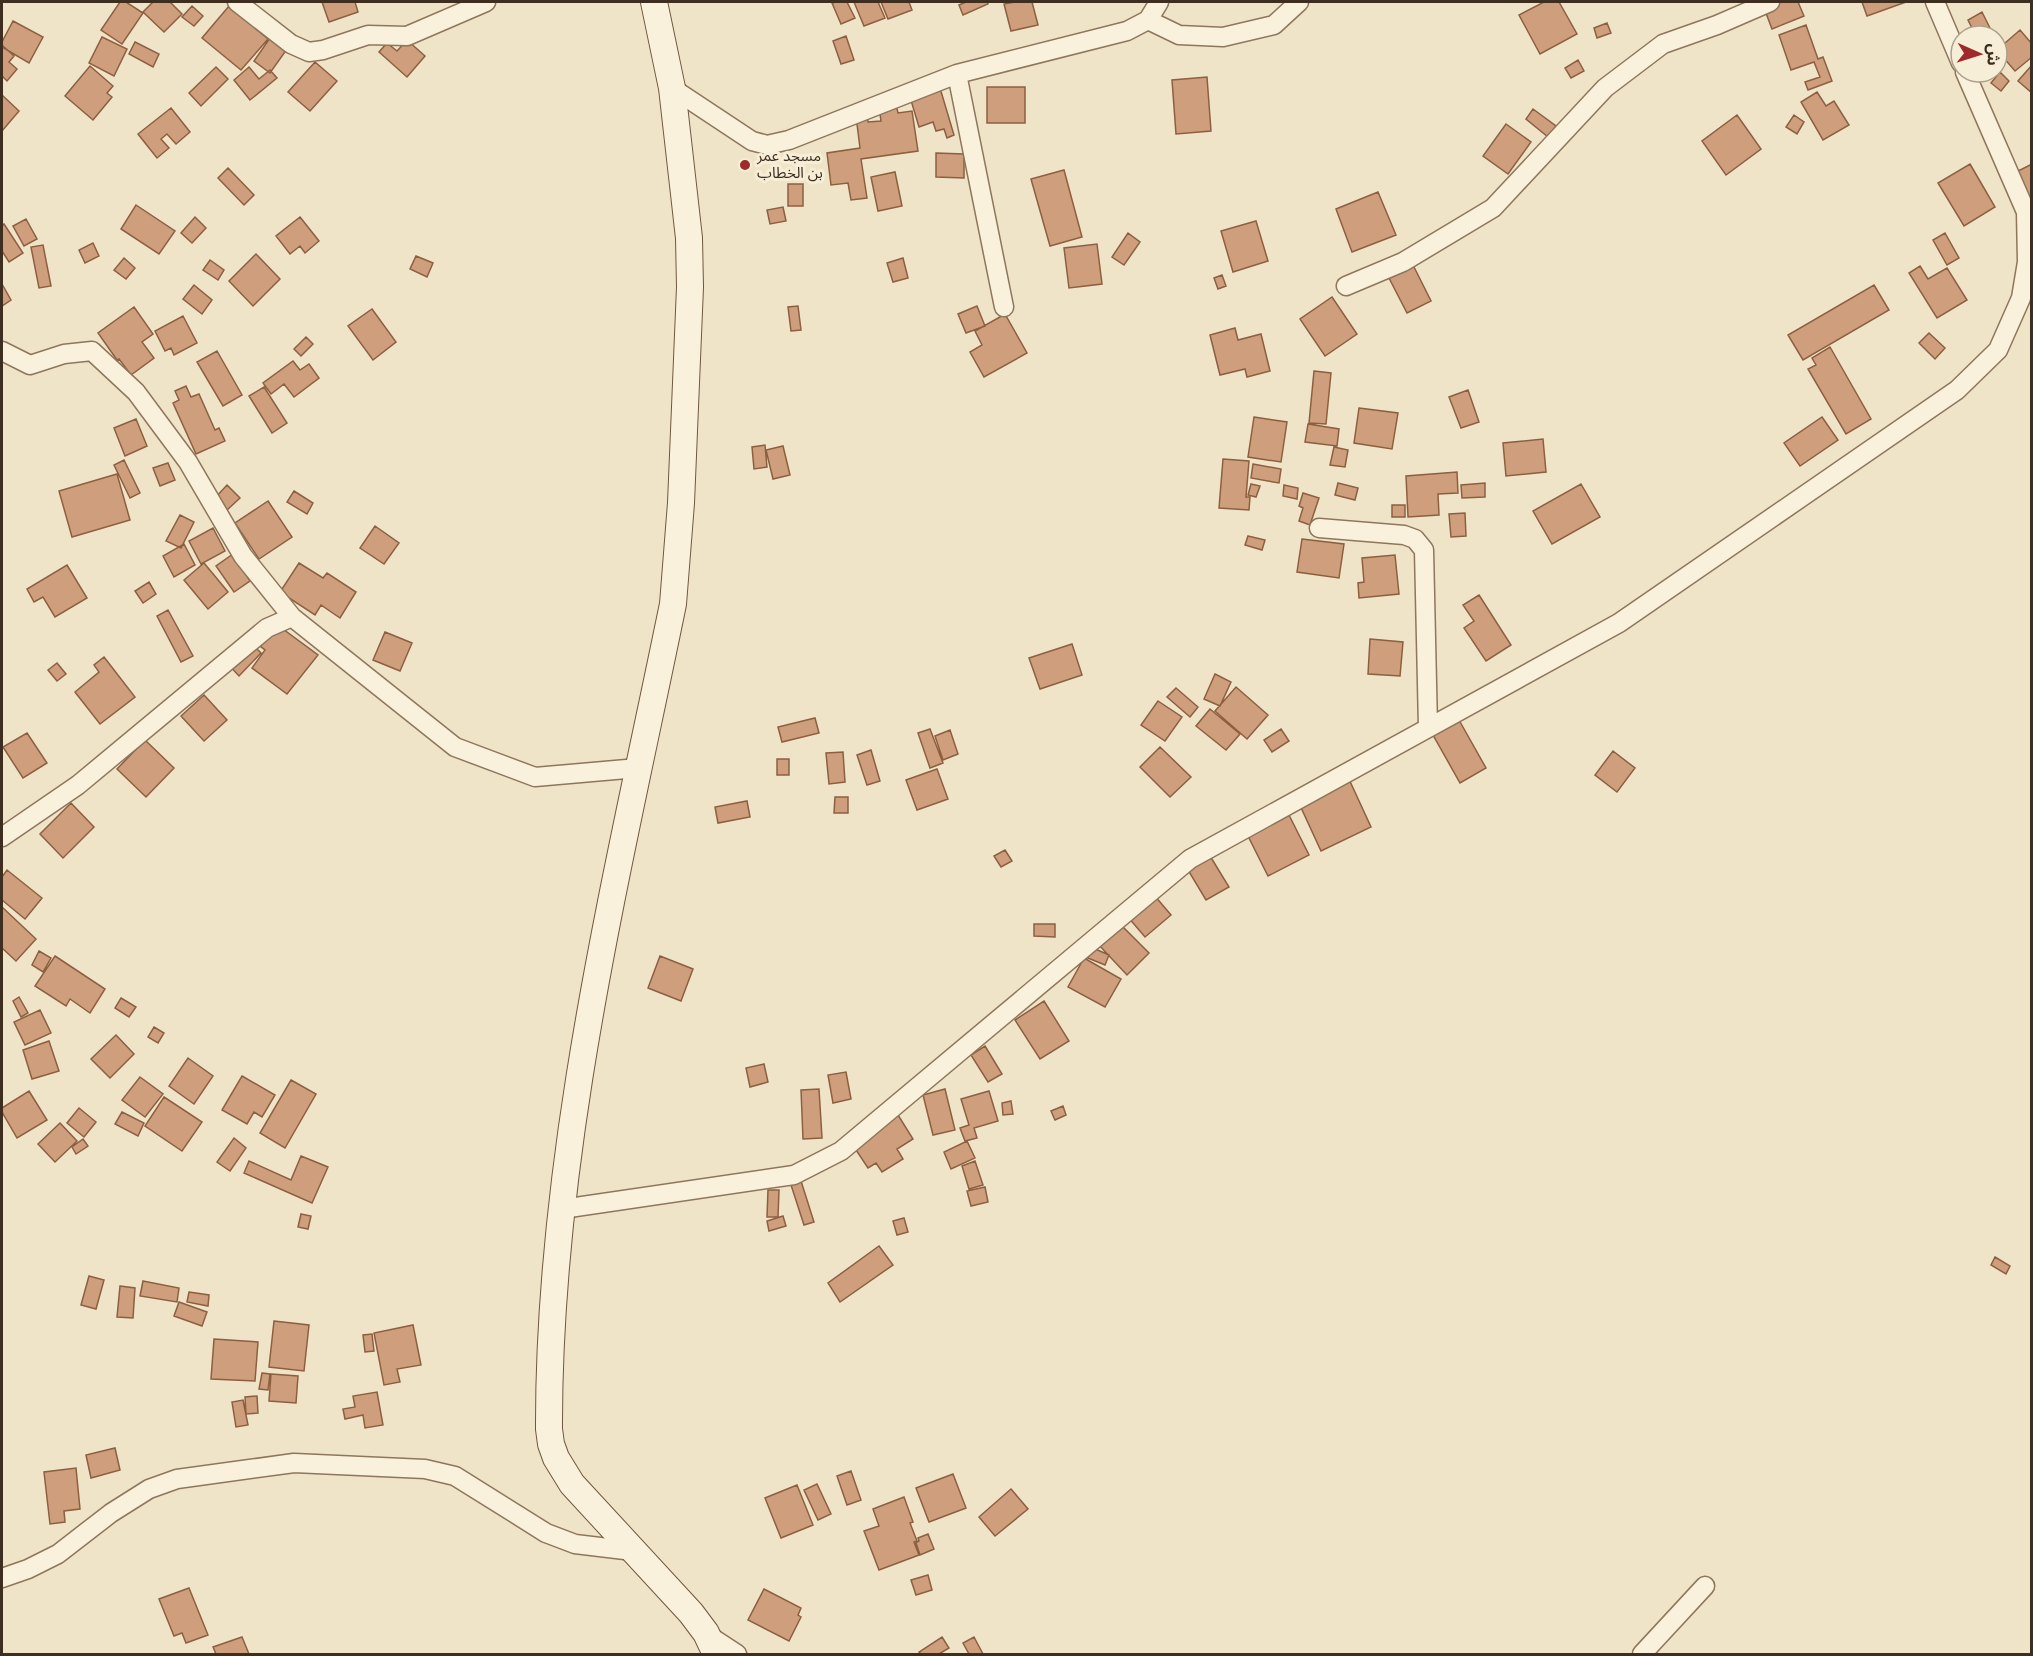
<svg xmlns="http://www.w3.org/2000/svg" width="2033" height="1656" font-family="Georgia,'Noto Sans Arabic',serif">
	<style>
		.building { fill: #cf9f7d; stroke: #8d5f41; stroke-width: 1.5 }
		.lines { fill: none; stroke-linecap: round; stroke-linejoin: round }
		.minor-casing { stroke: #8d765c; stroke-width: 21 }
		.secondary-casing { stroke: #6f573f; stroke-width: 28 }
		.minor { stroke: #faf1dc; stroke-width: 18 }
		.secondary { stroke: #faf1dc; stroke-width: 26 }
		.poi-dot { fill: #9e2a2b; stroke: #f7eed8; stroke-width: 2 }
		.labels { text-anchor: middle; dominant-baseline: central; stroke-width: 6; stroke-linejoin: round; paint-order: stroke }
		.poi-label { font-size: 15px; fill: #3d2e20; stroke: #f7eed8; text-anchor: start }
	</style>
	<rect width="100%" height="100%" fill="#f0e4c8"/>
	<!-- building -->
	<path class="building" d="M120,2h6l17,11 -21,31 -21,-14z
		M153,2h17l12,12 -18,18 -21,-20z
		M322,2h33l3,10 -29,10z
		M836,2h11l8,16 -14,6 -9,-21z
		M854,2h24l7,16 -21,8z
		M881,2h28l3,8 -24,9z
		M966,2h21l1,2 -25,11 -4,-10z
		M1015,2h17l6,23 -27,6 -7,-27z
		M1544,2h15l18,32 -37,20 -21,-39z
		M1780,2h18l6,14 -32,13 -8,-21z
		M1862,2h44l-39,14z
		M192,6l11,10 -9,10 -12,-9z
		M229,6l39,33 -27,31 -39,-32z
		M1982,12l12,24h-18l-8,-16z
		M13,21l30,16 -14,26 -27,-16v-5z
		M1607,23l4,10 -14,5 -3,-10z
		M1806,25l12,34 5,-2 9,24 -24,9 -3,-8 15,-5 -6,-15 -23,8 -12,-35z
		M2020,30l12,14v13l-17,14 -18,-21z
		M846,36l8,24 -13,4 -8,-23z
		M102,37l25,12 -13,27 -25,-13z
		M270,38l17,11 -17,24 -16,-12z
		M407,40l18,16 -18,21 -28,-25 8,-9 10,8z
		M135,42l24,12 -6,13 -24,-13z
		M2,45l12,11 -5,6 8,7 -10,12 -5,-5z
		M1578,60l6,11 -13,7 -6,-10z
		M315,62l22,19 -27,30 -22,-19z
		M2032,65v28l-14,-12z
		M90,66l23,20 -6,7 5,4 -19,23 -28,-24z
		M216,67l12,12 -27,27 -12,-13z
		M249,67l10,12 11,-9 7,8 -27,22 -16,-20z
		M2000,72l9,9 -8,10 -10,-8z
		M1207,77l4,54 -35,3 -4,-54z
		M987,87h38v36h-38z
		M940,88l14,47 -7,3 -3,-9 -8,2 -3,-9 -14,5 -9,-30z
		M1817,92l9,14 8,-5 15,24 -26,15 -22,-38z
		M2,95l17,16 -17,20z
		M896,104l2,9 14,-2 6,40 -57,8 6,39 -16,2 -3,-17 -17,2 -4,-32 33,-5 -4,-32 11,-2 1,8 13,-1 -2,-14z
		M171,108l19,24 -14,12 -9,-10 -6,5 8,9 -12,10 -19,-24z
		M1533,109l23,17 -8,11 -22,-18z
		M1737,115l24,34 -35,26 -24,-34z
		M1794,115l10,7 -7,12 -11,-7z
		M1506,124l25,18 -23,32 -25,-18z
		M936,153l28,1v24l-28,-1z
		M1970,164l25,43 -31,19 -26,-43z
		M2032,164v40l-16,-32z
		M228,168l26,27 -10,10 -26,-27z
		M1064,170l18,67 -32,9 -19,-67z
		M895,172l7,34 -24,5 -7,-34z
		M788,184h15v22h-15z
		M1378,192l18,43 -44,17 -16,-43z
		M136,205l39,26 -16,23 -38,-25z
		M783,207l3,14 -16,3 -3,-14z
		M195,217l11,11 -14,15 -11,-10z
		M300,217l19,24 -14,12 -5,-7 -10,8 -14,-18z
		M26,219l11,20 -13,7 -11,-20z
		M1256,221l12,40 -35,11 -12,-41z
		M4,224l19,29 -14,9 -7,-11v-25z
		M1128,233l12,9 -16,23 -12,-8z
		M1945,233l14,25 -12,7 -14,-25z
		M93,243l6,13 -14,7 -6,-13z
		M1097,244l5,40 -33,4 -5,-40z
		M43,245l8,41 -12,2 -8,-41z
		M256,254l24,25 -27,27 -24,-25z
		M416,256l17,7 -6,14 -17,-8z
		M124,258l11,10 -9,11 -12,-9z
		M903,258l5,20 -15,4 -6,-19z
		M210,260l14,10 -6,10 -15,-10z
		M1412,263l19,38 -24,12 -19,-37z
		M1920,266l8,13 19,-11 20,32 -30,18 -28,-45z
		M1222,275l4,11 -8,3 -4,-11z
		M2,284l9,16 -9,6z
		M194,285l18,15 -10,14 -19,-15z
		M1874,285l15,25 -86,50 -15,-25z
		M1332,297l25,37 -32,22 -25,-37z
		M798,306l3,24 -10,1 -3,-24z
		M977,306l8,20 -19,7 -8,-19z
		M134,307l19,27 -11,8 12,16 -23,17 -12,-16 -2,1 -19,-27z
		M372,309l24,33 -23,18 -25,-34z
		M1005,314l22,39 -43,24 -14,-25 12,-7 -7,-14z
		M183,316l14,27 -23,12 -3,-7 -6,3 -10,-20z
		M1235,328l3,12 23,-6 9,37 -23,6 -2,-8 -25,6 -10,-40z
		M1929,333l16,15 -10,11 -16,-16z
		M306,337l7,7 -12,12 -7,-7z
		M1830,347l41,72 -25,15 -38,-65 8,-4 -4,-7z
		M217,351l25,44 -19,11 -26,-44z
		M293,361l7,9 9,-6 10,14 -25,19 -10,-13 -13,10 -8,-11z
		M1314,371l17,2 -5,51 -17,-1z
		M186,386l5,11 8,-3 16,36 4,-2 6,13 -29,13 -23,-51 6,-3 -4,-9z
		M264,387l23,36 -15,10 -23,-37z
		M1468,390l11,32 -18,6 -12,-31z
		M1359,408l39,5 -6,36 -38,-6z
		M1254,417l33,5 -6,40 -33,-5z
		M1822,417l16,23 -38,26 -16,-23z
		M136,419l11,27 -22,10 -11,-28z
		M1308,424l31,5 -2,17 -32,-4z
		M1543,439l3,33 -40,4 -3,-33z
		M765,445l2,22 -13,2 -2,-22z
		M783,446l7,29 -17,4 -7,-29z
		M1334,447l14,3 -3,17 -15,-2z
		M1223,459l26,2 -3,36h4l-1,13 -30,-2z
		M124,460l16,33 -10,5 -16,-33z
		M168,463l7,17 -15,6 -7,-18z
		M1253,464l28,5 -2,14 -28,-5z
		M1457,472l1,21 -20,1 1,21 -31,2 -2,-41z
		M117,474l13,46 -58,17 -13,-46z
		M1338,483l20,5 -3,12 -20,-5z
		M1485,483v14l-23,1 -1,-13z
		M1251,484l9,2 -4,11 -8,-2z
		M1581,484l19,33 -48,27 -19,-33z
		M227,485l13,13 -13,12 -12,-12z
		M1284,485l14,3 -1,11 -14,-3z
		M294,491l19,12 -6,11 -20,-12z
		M1303,493l16,5 -9,27 -11,-4 4,-13 -4,-2z
		M268,501l24,36 -33,22 -24,-36z
		M1392,505h13v12h-13z
		M1465,513l1,23 -15,1 -2,-23z
		M180,515l14,7 -13,26 -15,-7z
		M375,526l24,17 -15,21 -24,-16z
		M213,528l12,23 -24,13 -12,-23z
		M1248,536l17,4 -3,10 -17,-5z
		M1302,539l42,5 -5,34 -42,-6z
		M184,544l11,21 -21,12 -11,-21z
		M233,554l17,27 -16,11 -18,-26z
		M1395,555l4,39 -40,4 -1,-15 6,-1 -2,-24z
		M204,563l24,29 -20,17 -24,-29z
		M299,563l24,15 4,-5 29,19 -16,26 -19,-13 -6,10 -35,-23z
		M67,565l20,33 -32,19 -12,-20 -9,5 -7,-13z
		M149,582l7,12 -13,9 -8,-12z
		M1479,595l32,50 -25,16 -22,-33 10,-7 -11,-16z
		M168,610l25,46 -12,6 -24,-46z
		M268,618l50,37 -31,39 -35,-26 13,-18 -13,-10z
		M385,632l27,11 -12,28 -27,-11z
		M1370,639l33,3 -3,34 -32,-2z
		M248,640l13,13 -22,23 -13,-14z
		M1072,644l10,31 -42,14 -11,-31z
		M104,657l31,40 -35,27 -25,-32 24,-20 -5,-7z
		M57,663l9,11 -9,7 -9,-11z
		M1215,674l16,8 -11,24 -16,-7z
		M1236,687l32,28 -21,24 -32,-28z
		M1176,688l22,19 -8,10 -23,-20z
		M204,695l23,25 -23,21 -23,-25z
		M1158,701l24,16 -17,24 -24,-16z
		M1210,709l30,25 -14,16 -30,-24z
		M815,718l4,15 -37,9 -4,-15z
		M1459,720l27,48 -26,15 -27,-48z
		M930,729l13,34 -13,5 -12,-35z
		M1281,729l8,12 -17,11 -8,-12z
		M950,730l8,24 -15,6 -8,-24z
		M27,733l20,30 -24,15 -20,-31z
		M145,740l29,28 -28,29 -29,-28z
		M1160,747l31,30 -21,20 -30,-30z
		M871,750l9,31 -13,4 -10,-30z
		M1613,751l22,17 -18,24 -22,-17z
		M843,752l2,30 -16,2 -3,-31z
		M777,759h12v16h-12z
		M937,769l11,30 -31,11 -11,-30z
		M1348,777l23,50 -50,24 -23,-50z
		M835,797h13v16h-14z
		M747,801l3,16 -32,6 -3,-16z
		M71,803l23,24 -31,31 -23,-24z
		M1286,809l23,46 -41,21 -23,-46z
		M1005,850l7,11 -11,6 -7,-11z
		M1207,851l22,36 -23,13 -21,-35z
		M7,870l35,28 -17,21 -23,-19v-23z
		M1154,895l17,20 -26,22 -17,-20z
		M2,907l34,32 -20,22 -14,-13z
		M1119,923l30,30 -22,22 -29,-31z
		M1034,924h21v13l-21,-1z
		M1093,948l16,7 -4,10 -17,-7z
		M39,951l12,7 -8,14 -11,-7z
		M55,956l50,33 -15,24 -20,-14 -4,7 -31,-20z
		M660,956l33,13 -12,32 -33,-13z
		M1084,958l37,21 -16,28 -37,-20z
		M19,997l9,16 -7,4 -8,-16z
		M121,998l15,9 -7,10 -14,-9z
		M1044,1001l25,40 -29,18 -25,-39z
		M40,1010l11,23 -26,12 -11,-23z
		M154,1027l10,6 -6,10 -10,-6z
		M116,1035l18,19 -24,24 -19,-19z
		M49,1041l10,30 -27,8 -9,-29z
		M985,1046l17,28 -14,8 -17,-27z
		M188,1058l25,18 -19,28 -25,-18z
		M764,1064l4,18 -18,5 -4,-19z
		M846,1072l5,27 -18,4 -5,-28z
		M242,1076l33,19 -13,22 -8,-5 -7,12 -25,-14z
		M140,1077l23,17 -18,23 -23,-17z
		M291,1080l25,14 -31,54 -25,-15z
		M819,1089l3,49 -19,1 -2,-49z
		M945,1089l10,41 -22,5 -10,-40z
		M29,1091l18,29 -30,18 -15,-26v-4z
		M989,1091l9,30 -24,7 3,10 -12,3 -5,-13 9,-3 -8,-26z
		M164,1097l38,25 -20,29 -37,-25z
		M1011,1101l2,13 -10,1 -1,-12z
		M1063,1106l3,9 -11,5 -4,-9z
		M79,1108l17,14 -12,15 -17,-14z
		M122,1112l22,11 -6,13 -23,-12z
		M898,1115l15,24 -16,10 6,10 -21,13 -6,-9 -8,5 -16,-24z
		M60,1123l17,18 -22,21 -17,-18z
		M234,1138l12,10 -16,23 -13,-9z
		M83,1139l5,7 -12,8 -4,-7z
		M967,1141l8,17 -24,11 -7,-17z
		M301,1156l27,11 -16,36 -68,-30 5,-12 42,19z
		M975,1161l8,24 -14,4 -7,-23z
		M801,1181l13,41 -10,3 -13,-40z
		M985,1187l3,15 -17,4 -4,-15z
		M768,1190h11l-1,27h-11z
		M301,1214l10,2 -3,13 -10,-2z
		M783,1216l3,10 -17,5 -2,-10z
		M904,1218l4,14 -11,3 -4,-14z
		M879,1246l14,19 -53,37 -12,-19z
		M1995,1257l15,9 -4,8 -15,-9z
		M89,1276l15,4 -8,29 -15,-4z
		M143,1281l36,7 -2,14 -37,-6z
		M120,1286l15,2 -2,30 -16,-1z
		M189,1292l20,3 -1,11 -21,-4z
		M179,1302l28,10 -5,14 -28,-10z
		M274,1321l35,4 -5,46 -35,-4z
		M413,1325l8,40 -24,4 3,13 -16,3 -10,-52z
		M372,1334l2,17 -9,1 -2,-17z
		M214,1339l44,3 -3,39 -44,-2z
		M262,1373l8,1 -2,16 -9,-1z
		M271,1374l27,2 -2,27 -27,-2z
		M377,1392l6,33 -18,3 -2,-13 -18,4 -2,-10 12,-2 -2,-11z
		M257,1396l1,17 -12,1 -1,-17z
		M243,1400l5,25 -12,2 -4,-25z
		M115,1448l5,22 -29,8 -5,-23z
		M76,1468l4,41 -16,2 1,11 -15,2 -6,-52z
		M851,1471l10,29 -14,5 -10,-29z
		M953,1474l13,34 -37,14 -13,-34z
		M817,1484l14,30 -13,6 -14,-30z
		M797,1485l16,40 -32,13 -16,-40z
		M1011,1489l17,20 -33,27 -16,-19z
		M904,1497l9,25 -3,1 7,18 -3,1 5,13 -40,15 -15,-39 15,-5 -6,-17z
		M928,1534l6,15 -14,6 -4,-12 3,-2 -1,-3z
		M928,1575l4,15 -16,5 -5,-15z
		M189,1588l19,47 -22,8 -4,-10 -8,3 -15,-37z
		M764,1589l37,19 -3,7 3,2 -12,24 -41,-21z
		M242,1637l7,17h-33l-3,-7z
		M942,1637l7,11 -10,6h-18l-2,-2z
		M974,1637l9,17h-14l-6,-11z"/>
	<g class="lines">
		<defs>
			<path id="minor" d="M237,2l54,42 18,8 14,-2 45,-15 39,1 79,-34
				M1935,2l26,61
				M1148,20l31,15 44,2 51,-12 25,-23
				M957,74l47,233
				M672,88l80,53 15,4 22,-5 168,-66 170,-43 21,-11 11,-18
				M1346,286l57,-24 90,-54 112,-120 58,-44 54,-19 53,-23
				M2,351l28,14 34,-11 28,-3 44,41 52,70 55,94 49,61
				M1319,528l85,7 11,4 9,11 4,178
				M2,837l76,-52 189,-157 25,-11 163,130 80,30 103,-9
				M562,1209l232,-34 47,-24 349,-292 429,-236 338,-233 41,-40 23,-52 6,-36 -1,-50 -61,-140
				M2,1578l26,-9 30,-15 53,-41 38,-24 28,-10 117,-16 131,6 30,7 91,57 29,11 58,7
				M708,1635l29,19
				M1642,1654l63,-68"/>
			<path id="secondary" d="M654,2l18,86 17,150 1,49 -9,216 -8,101c-55,269 -125,549 -124,825l2,15 5,14 16,26 119,129 15,20 10,21"/>
		</defs>
		<!-- minor casing -->
		<use href="#minor" class="minor-casing"/>
		<!-- secondary casing -->
		<use href="#secondary" class="secondary-casing"/>
		<!-- minor -->
		<use href="#minor" class="minor"/>
		<!-- secondary -->
		<use href="#secondary" class="secondary"/>
	</g>
	<!-- markers -->
	<circle class="poi-dot" cx="745" cy="165" r="6"/>
	<g class="labels">
		<!-- poi labels -->
		<g class="poi-label">
			<text x="757" y="156">مسجد عمر<tspan x="757" dy="17">بن الخطاب</tspan></text>
		</g>
	</g>
	<!-- border -->
	<rect width="2033" height="1656" fill="none" stroke="#3d2e20" stroke-width="6"/>
	<!-- north arrow -->
	<g transform="translate(1979 54) rotate(93)"><circle r="28" fill="#f7eed8" stroke="#ada18e" stroke-width="1.5"/>
	<path d="M0-4.5L10 22L0 15L-10 22Z" fill="#9e2a2b"/>
	<text y="-9" font-size="16" font-weight="bold" text-anchor="middle" fill="#3d2e20">ش</text>
	</g>
</svg>
